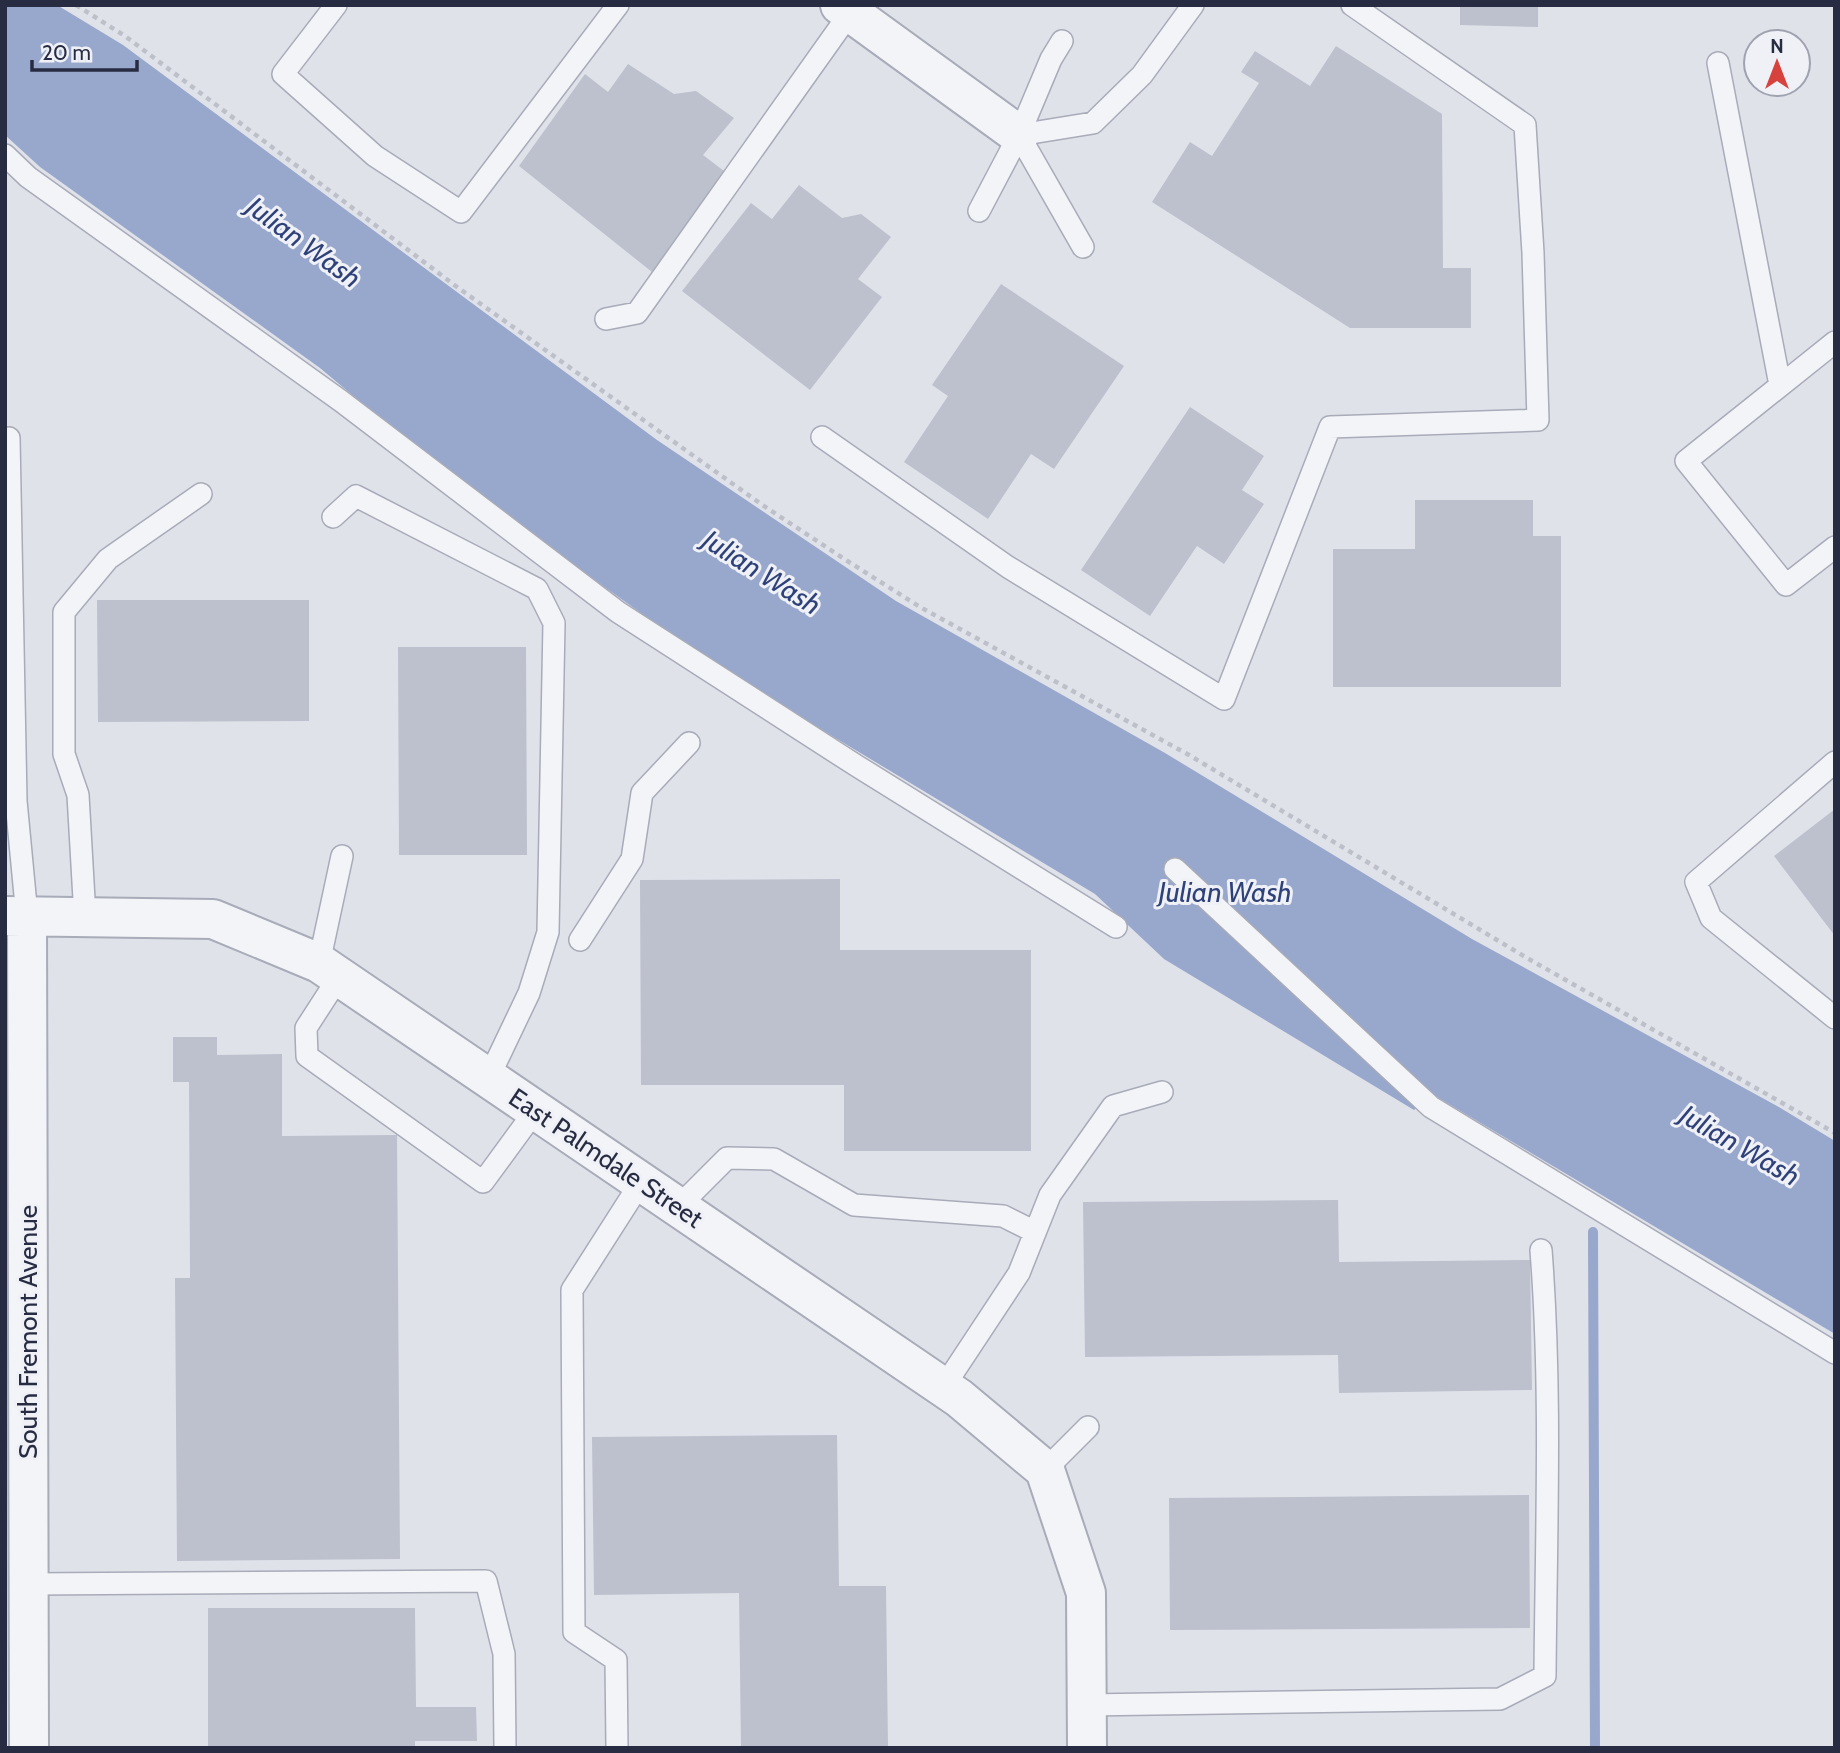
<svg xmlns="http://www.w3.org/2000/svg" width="1840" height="1753" font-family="Cabin,sans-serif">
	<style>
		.water { fill: #98a7cc }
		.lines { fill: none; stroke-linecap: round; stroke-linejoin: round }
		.stream { stroke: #98a7cc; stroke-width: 10 }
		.building { fill: #bdc0cd }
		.service-casing { stroke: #a8abb8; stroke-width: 24 }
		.minor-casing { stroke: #a8abb8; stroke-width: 42 }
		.path { stroke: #bec0c9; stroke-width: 4.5; stroke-dasharray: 5 5; stroke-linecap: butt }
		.service { stroke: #f3f4f8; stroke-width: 21 }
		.minor { stroke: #f3f4f8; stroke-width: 38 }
		.labels { text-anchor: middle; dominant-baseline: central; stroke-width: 6; stroke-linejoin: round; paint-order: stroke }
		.street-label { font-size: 26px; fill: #272c42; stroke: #eff1f7 }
		.water-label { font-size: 28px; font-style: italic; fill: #2e4179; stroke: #eff1f7 }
	</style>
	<rect width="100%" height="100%" fill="#e0e2ea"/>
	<!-- water -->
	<path class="water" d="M5,5h52l66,40 534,395 239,161 269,152 307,186 305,167 58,35v193l-403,-240 -18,16 -250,-151 -69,-65 -386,-232 -267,-192 -122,-102 -280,-201 -35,-32z"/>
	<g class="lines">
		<!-- stream -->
		<path class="stream" d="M1593,1232l2,516"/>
	</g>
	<!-- building -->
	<path class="building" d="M1460,5h78v22l-78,-2z
		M1336,46l106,68 1,154h28v60h-121l-198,-126 38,-60 22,14 47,-73 -18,-11 14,-21 55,35z
		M628,64l46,30 22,-3 38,27 -31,37 21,16 -72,101 -133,-106 66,-92 23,18z
		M799,185l43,33 19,-4 30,23 -33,42 24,18 -72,93 -128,-99 69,-88 21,16z
		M1001,284l123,82 -70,103 -23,-15 -43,65 -84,-57 44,-66 -16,-11z
		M1190,407l74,49 -22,34 22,14 -40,60 -27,-18 -47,70 -69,-46z
		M1415,500h118v36h28v151h-228v-138h82z
		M97,600h212v121l-211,1z
		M398,647h128l1,208h-128z
		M1835,809v127l-61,-80z
		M840,879v71h191v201h-187v-66h-203l-1,-205z
		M173,1037h44v18l65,-1v82l115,-1 3,424 -223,2 -2,-283h15l-1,-196h-16z
		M1338,1200l1,62 191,-2 2,130 -193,3 -1,-38 -253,2 -2,-155z
		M837,1435l2,151h47l2,162h-147l-2,-155 -145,2 -2,-158z
		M1529,1495l1,133 -360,2 -1,-132z
		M208,1608h207l1,99h60l1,34h-62v7h-207z"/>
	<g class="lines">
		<defs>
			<path id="service" d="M336,5l-53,69 92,82 86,56 157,-207
				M1718,63l62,322
				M1019,135l74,-12 49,-48 51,-70
				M1019,135l64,112
				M5,155l23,22 313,224 277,211 239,154 259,161
				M979,211l40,-76 32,-76 11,-18
				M606,319l31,-6 213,-300
				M1835,342l-149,119 100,124 49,-38
				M822,437l186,130 216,132 106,-272 208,-7 -5,-167 -8,-128 -173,-120
				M333,517l23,-21 181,93 17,34 -6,309 -19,61 -41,86
				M1835,762l-139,120 15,36 124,100
				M5,801h11l-7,-363
				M16,801l11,115
				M1175,869l256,238 404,246
				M85,917l-7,-122 -14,-41v-142l44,-53 93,-65
				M580,940l52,-81 10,-66 47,-50
				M319,963l23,-107
				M339,977l-33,51 1,28 176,126 52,-71
				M678,1207l49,-49 47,1 80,46 149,11 32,16
				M943,1388l76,-115 31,-78 63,-89 49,-14
				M1045,1470l43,-43
				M29,1584l457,-3 18,73 1,94
				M1086,1705l414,-6 45,-23c1,-141 7,-284 -4,-426
				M617,1748l-1,-88 -42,-28 -2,-342 69,-108"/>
			<path id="minor" d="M840,5l179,130
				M5,916l208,3 106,44 640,435 86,72 41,123 1,155
				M27,916l2,832"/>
		</defs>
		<!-- service casing -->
		<use href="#service" class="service-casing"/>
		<!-- minor casing -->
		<use href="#minor" class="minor-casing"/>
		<!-- path -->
		<path class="path" d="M76,5l49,31 332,251 304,217 88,58 71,45 269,148 338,203 308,175"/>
		<!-- service -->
		<use href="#service" class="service"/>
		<!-- minor -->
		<use href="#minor" class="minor"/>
	</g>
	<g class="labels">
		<!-- street labels -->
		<g class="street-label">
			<text transform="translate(606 1158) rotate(34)">East Palmdale Street</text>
			<text transform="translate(28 1332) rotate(-90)">South Fremont Avenue</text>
		</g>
		<!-- water labels -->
		<g class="water-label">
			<text transform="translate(304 242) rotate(36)">Julian Wash</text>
			<text transform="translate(762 572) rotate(32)">Julian Wash</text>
			<text x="1225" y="892">Julian Wash</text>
			<text transform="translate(1740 1145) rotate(30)">Julian Wash</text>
		</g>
	</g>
	<!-- border -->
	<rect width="1840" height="1753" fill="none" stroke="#272c42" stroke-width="14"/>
	<!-- north arrow -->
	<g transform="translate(1777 63)"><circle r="33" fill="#eff1f7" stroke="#9fa2af" stroke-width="2"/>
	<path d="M0-5L12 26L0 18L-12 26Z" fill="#d7433c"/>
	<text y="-10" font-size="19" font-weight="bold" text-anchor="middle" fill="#272c42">N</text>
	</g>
	<!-- scale -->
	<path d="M32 60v10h105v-10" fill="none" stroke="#272c42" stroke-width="3.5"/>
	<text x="42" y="60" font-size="21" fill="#272c42" stroke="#eff1f7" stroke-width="5" paint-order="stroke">20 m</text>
</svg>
